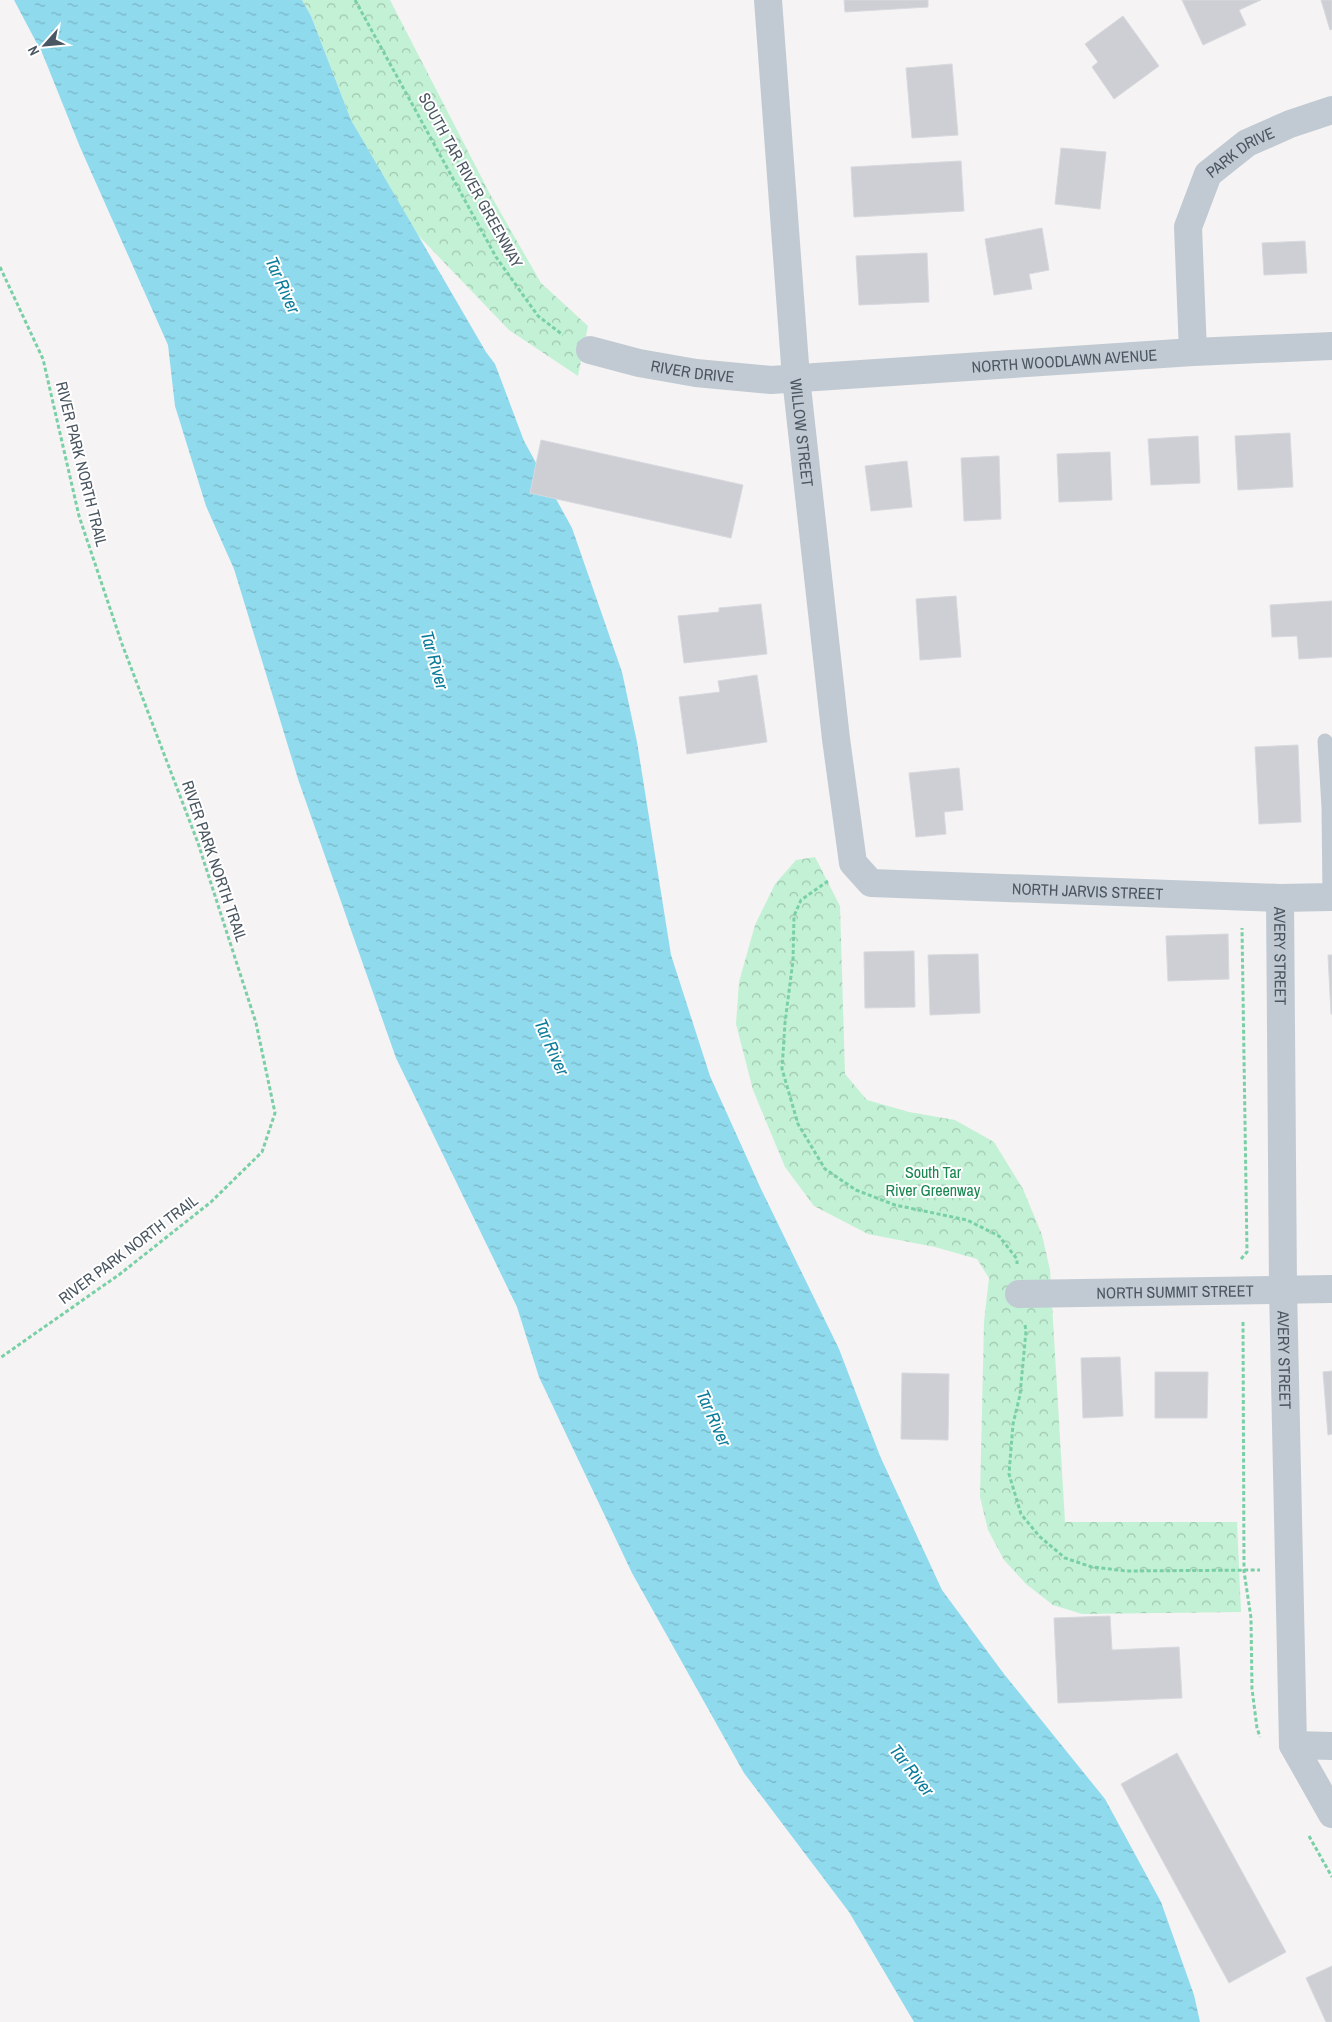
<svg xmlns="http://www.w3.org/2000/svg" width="1332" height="2022" font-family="'Archivo Narrow',sans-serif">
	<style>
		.park { fill: url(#park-crowns) }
		.water { fill: url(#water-ripples) }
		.building { fill: #cdcfd5; stroke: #d7d9de }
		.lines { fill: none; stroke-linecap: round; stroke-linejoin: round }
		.path { stroke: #7ad0a6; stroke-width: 3; stroke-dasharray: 4 2.5; stroke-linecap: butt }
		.service { stroke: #c1cad2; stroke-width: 15 }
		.minor { stroke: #c1cad2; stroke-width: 28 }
		.labels { text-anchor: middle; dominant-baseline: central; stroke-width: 4; stroke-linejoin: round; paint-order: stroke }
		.street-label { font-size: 16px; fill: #4a5661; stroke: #fff }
		.park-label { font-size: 16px; fill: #17864f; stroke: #fff }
		.water-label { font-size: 18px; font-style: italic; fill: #0c7c9b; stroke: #fff }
	</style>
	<defs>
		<pattern id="park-crowns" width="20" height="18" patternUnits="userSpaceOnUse" patternTransform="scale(1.25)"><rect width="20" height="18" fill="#c3f1d5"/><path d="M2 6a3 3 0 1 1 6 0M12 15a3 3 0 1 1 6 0" fill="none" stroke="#a0c6b0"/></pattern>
		<pattern id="water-ripples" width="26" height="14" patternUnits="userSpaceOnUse" patternTransform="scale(1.25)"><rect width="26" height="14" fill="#90daee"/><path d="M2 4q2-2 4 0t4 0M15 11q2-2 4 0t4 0" fill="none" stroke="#78b4c4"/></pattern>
	</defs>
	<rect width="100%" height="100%" fill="#f5f3f3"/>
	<!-- park -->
	<path class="park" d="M302,0h88l100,194 51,89 47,43 -10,50 -69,-46 -95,-99 -63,-111 -40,-104z
		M815,857l25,49 5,168 22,26 42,12 46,8 39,22 29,47 19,46 8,35 15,252h172l4,90 -159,2 -29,-9 -27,-21 -22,-24 -16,-30 -8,-33 4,-175 5,-44 -12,-19 -42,-12 -67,-13 -54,-28 -29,-39 -32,-77 -17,-66 3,-42 16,-57 20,-41 21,-24z"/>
	<!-- water -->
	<path class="water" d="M14,0h288l9,16 40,104 135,232 9,12 29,77 48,87 50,144 15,70 34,213 39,121 51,113 78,160 41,107 62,134 62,84 101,125 56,103 33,93 6,27h-286l-65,-110 -105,-139 -112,-200 -93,-196 -22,-70 -121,-249 -97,-276 -65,-213 -28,-63 -31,-100 -7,-61 -88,-198 -37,-92z"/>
	<!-- building -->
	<path class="building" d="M844,0h84v7l-83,5z
		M1182,0h79l-22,10 7,15 -43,20z
		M1321,0h11v29l-2,1z
		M1123,16l36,50 -45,33 -22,-32 6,-5 -13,-18z
		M952,64l6,71 -46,3 -6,-70z
		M1061,148l45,4 -6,57 -45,-5z
		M961,161l3,50 -110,6 -3,-50z
		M1042,228l7,42 -20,4 3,15 -38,6 -9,-56z
		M1305,241l2,32 -43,2 -2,-32z
		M927,253l2,49 -70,3 -3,-49z
		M1290,433l3,54 -55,3 -3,-54z
		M1198,436l2,47 -49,2 -3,-46z
		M541,440l202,45 -12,53 -201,-45z
		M1110,452l2,48 -53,2 -2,-48z
		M999,456l2,63 -37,2 -3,-63z
		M907,461l5,46 -41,4 -6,-45z
		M956,596l5,61 -41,3 -4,-61z
		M1332,601v56l-33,2 -2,-23 -25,1 -2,-32z
		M761,604l6,50 -83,9 -6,-47 41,-4v-4z
		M757,675l10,67 -80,12 -8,-57 41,-5 -2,-11z
		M1298,745l3,77 -42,2 -4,-77z
		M959,768l4,42 -19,2 2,22 -30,3 -7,-64z
		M1228,934l1,45 -61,2 -2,-45z
		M914,951l1,56 -50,1 -1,-56z
		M978,954l2,59 -50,2 -2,-60z
		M1328,955h4v59h-1z
		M1120,1357l3,59 -40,2 -2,-60z
		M1332,1371v63l-4,1 -5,-63z
		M1155,1372h53l-1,46h-52z
		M902,1373l47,1 -1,66 -47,-1z
		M1110,1616l2,34 67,-3 3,51 -124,5 -4,-85z
		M1177,1753l109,199 -57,31 -108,-199z
		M1332,1966v56h-6l-20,-44z"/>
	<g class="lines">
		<!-- path -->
		<path class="path" d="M355,0l141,257 42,59 25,19
			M0,267l43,92 36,157 43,128 76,199 58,180 19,90 -13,39 -51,50 -91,72 -120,84
			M828,881l-27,19 -7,16 -1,44 -8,63 -3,46 16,55 27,45 31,21 39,15 72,15 32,16 18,23v5
			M1241,1259l6,-7 -5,-324
			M1243,1322l1,249 7,47 1,71 5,39 3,9
			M1025,1325l1,6 -6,64 -7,29 -4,50 12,40 18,22 26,22 27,9 34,4 134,-1
			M1309,1836l23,41"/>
		<!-- service -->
		<path class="service" d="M1325,741l4,66 1,90"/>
		<!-- minor -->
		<g class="minor">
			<path id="s1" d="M768,0l28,378 40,361 17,124 18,20 409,15 52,-1"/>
			<path id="s2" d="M590,350l49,13 57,10 75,7 422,-28 139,-6"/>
			<path id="s3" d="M1193,352l-5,-125 20,-53 39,-31 43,-19 42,-14"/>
			<path id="s4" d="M1280,898l3,391 10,456 39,69"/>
			<path id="s5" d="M1019,1294l313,-5"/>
			<path d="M1293,1745l39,1"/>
		</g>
	</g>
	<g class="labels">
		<!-- street labels -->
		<g class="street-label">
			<text stroke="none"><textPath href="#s3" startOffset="221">PARK DRIVE</textPath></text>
			<text transform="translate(471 180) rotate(61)">SOUTH TAR RIVER GREENWAY</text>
			<text stroke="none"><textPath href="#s2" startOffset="478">NORTH WOODLAWN AVENUE</textPath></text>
			<text stroke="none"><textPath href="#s2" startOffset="105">RIVER DRIVE</textPath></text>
			<text stroke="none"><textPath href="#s1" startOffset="434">WILLOW STREET</textPath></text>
			<text transform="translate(82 464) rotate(76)">RIVER PARK NORTH TRAIL</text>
			<text transform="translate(215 861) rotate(71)">RIVER PARK NORTH TRAIL</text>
			<text stroke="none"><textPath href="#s1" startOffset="1111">NORTH JARVIS STREET</textPath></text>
			<text stroke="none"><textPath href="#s4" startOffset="58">AVERY STREET</textPath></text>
			<text transform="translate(128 1249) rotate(-37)">RIVER PARK NORTH TRAIL</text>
			<text stroke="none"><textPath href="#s5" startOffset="156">NORTH SUMMIT STREET</textPath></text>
			<text stroke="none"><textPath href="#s4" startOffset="462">AVERY STREET</textPath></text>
		</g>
		<!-- park labels -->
		<g class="park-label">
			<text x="933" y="1172">South Tar<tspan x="933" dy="18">River Greenway</tspan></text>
		</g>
		<!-- water labels -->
		<g class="water-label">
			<text transform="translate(283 285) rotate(66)">Tar River</text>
			<text transform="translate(435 660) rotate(74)">Tar River</text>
			<text transform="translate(552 1047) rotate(66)">Tar River</text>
			<text transform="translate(714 1418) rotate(66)">Tar River</text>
			<text transform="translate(912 1770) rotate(52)">Tar River</text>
		</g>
	</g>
	<!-- north arrow -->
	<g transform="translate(45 45) rotate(243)" stroke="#ffffff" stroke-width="4" paint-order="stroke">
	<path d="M0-4L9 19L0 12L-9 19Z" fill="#4a5661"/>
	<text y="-8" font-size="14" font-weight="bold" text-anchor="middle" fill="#4a5661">N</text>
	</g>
</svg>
